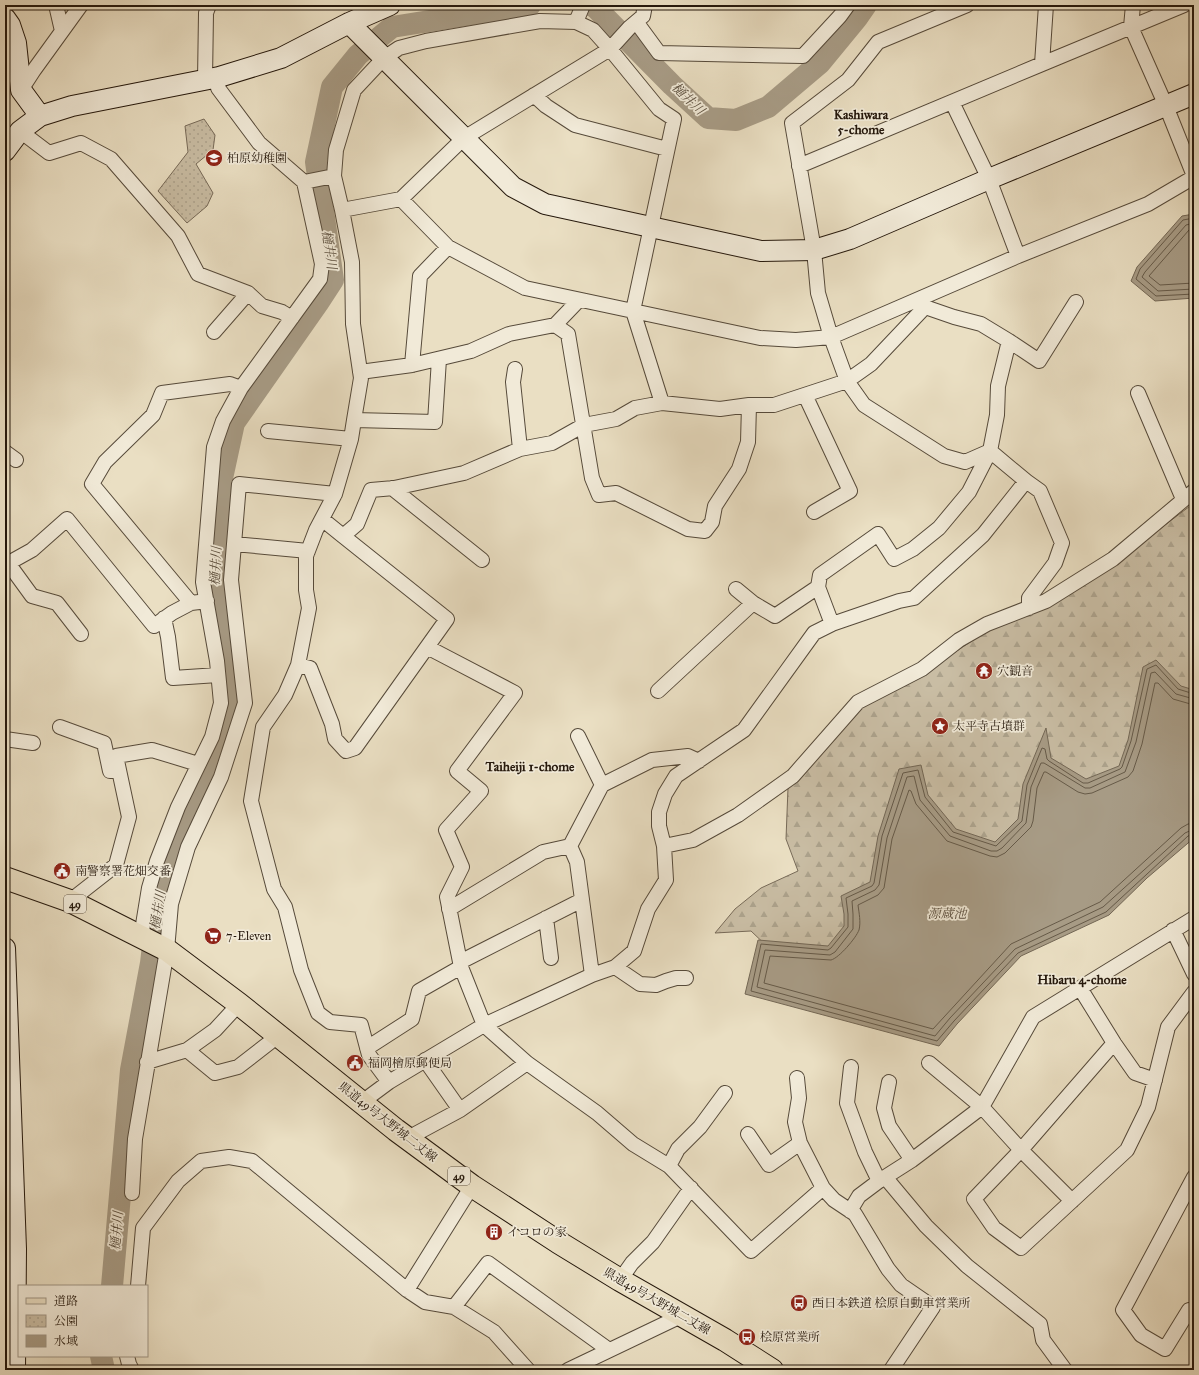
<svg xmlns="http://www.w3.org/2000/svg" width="1199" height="1375" font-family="'IM FELL Great Primer','Noto Serif JP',serif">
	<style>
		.forest { fill: url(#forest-firs); stroke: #776a58 }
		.park { fill: url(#park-dots); stroke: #776a58 }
		.water { fill: #a79b85; stroke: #736755 }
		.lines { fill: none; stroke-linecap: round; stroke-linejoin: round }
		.shore { stroke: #665a48; stroke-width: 1 }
		.stream { stroke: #736755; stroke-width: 3.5 }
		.river { stroke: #a79b85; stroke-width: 22 }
		.street-casing { stroke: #564a3a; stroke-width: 16 }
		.secondary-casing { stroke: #25180c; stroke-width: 22 }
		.primary-casing { stroke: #25180c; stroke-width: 24 }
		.street { stroke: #f1ead8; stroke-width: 14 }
		.secondary { stroke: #f1ead8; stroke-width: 20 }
		.primary { stroke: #eadfc3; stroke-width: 22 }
		.labels { text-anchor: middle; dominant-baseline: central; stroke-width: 3.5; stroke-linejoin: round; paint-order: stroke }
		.shield { fill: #f1ead8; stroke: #625749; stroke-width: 1 }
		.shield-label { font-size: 11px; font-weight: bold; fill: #25180c }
		.poi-label { font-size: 12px; fill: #25180c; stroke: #f1ead8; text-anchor: start }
		.street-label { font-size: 12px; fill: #25180c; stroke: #f1ead8 }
		.water-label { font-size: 13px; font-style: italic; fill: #594c3c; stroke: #f1ead8 }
		.neighbourhood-label { font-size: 13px; font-weight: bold; fill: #25180c; stroke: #f1ead8 }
	</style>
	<defs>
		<pattern id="forest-firs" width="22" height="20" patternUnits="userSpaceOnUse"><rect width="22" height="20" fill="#c9bda4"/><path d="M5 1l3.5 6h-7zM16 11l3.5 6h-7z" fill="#aca28c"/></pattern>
		<pattern id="park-dots" width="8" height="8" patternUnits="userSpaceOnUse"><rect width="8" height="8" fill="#c9bda4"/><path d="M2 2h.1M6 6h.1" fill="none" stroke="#aca28c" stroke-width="1.8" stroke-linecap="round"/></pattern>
	</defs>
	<rect width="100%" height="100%" fill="#eadfc3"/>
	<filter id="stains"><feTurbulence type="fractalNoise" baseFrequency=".005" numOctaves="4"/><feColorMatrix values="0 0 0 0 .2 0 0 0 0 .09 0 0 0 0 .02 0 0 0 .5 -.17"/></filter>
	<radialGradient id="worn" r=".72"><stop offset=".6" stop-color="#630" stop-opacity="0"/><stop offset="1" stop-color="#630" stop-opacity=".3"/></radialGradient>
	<!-- forest -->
	<path class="forest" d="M1194,503v194l-66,73 -102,58 -32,25 -113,13 -30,62 -24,29 -56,-7 -20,-19 -36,2 20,-24 26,-21 37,-17 -12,-32 2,-51 72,-83 64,-32 64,-43 128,-68z"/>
	<!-- park -->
	<path class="park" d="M204,119l11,16 -2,15 -17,14 17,29 -6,13 -20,17 -29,-32 30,-39 -3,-26z"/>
	<!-- water -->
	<path class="water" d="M1194,214v84l-39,3 -24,-20 6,-14 45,-51z
		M1156,660l25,26 13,4v148l-47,40 -38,37 -88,41 -64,68 -18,22 -194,-52 13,-54 70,6 16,-20v-12l-3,-18 29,-14 8,-46 21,-67 22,-4 7,30 28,34 39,13 23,-23 5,-35 23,-56 5,30 35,21 33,-13 9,-26 15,-73z"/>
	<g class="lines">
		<!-- shore -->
		<path class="shore" d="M1194,218l-11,2 -43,49 -4,10 20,17 38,-2
			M1194,223l-8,2 -41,47 -3,5 16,14 36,-2
			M1194,229l-5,1 -40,46 11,9 34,-2
			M1194,694l-16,-5 -22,-24 -9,4 -16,72 -9,26 -2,2 -32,14h-5l-34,-22 -2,-2 -2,-10 -3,-1 -15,37 -5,36 -26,25 -43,-14 -28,-35 -7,-27 -15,3 -21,63 -8,47 -2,3 -26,12 2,16v13l-17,21 -3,2 -67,-6 -10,47 186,50 17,-20 64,-68 88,-41 82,-76 6,-2
			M1194,699l-18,-5 -21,-22 -4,1 -15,69 -11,30 -35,16h-5l-41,-25h-3l-10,24 -5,36 -24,25 -5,3h-6l-41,-15 -30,-36 -6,-24 -7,1 -20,61 -8,47 -4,5 -23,11 1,13v15l-18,23 -5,3 -65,-5 -8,37 178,49 15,-18 65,-69 88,-42 82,-74 9,-4
			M1194,705l-21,-6 -15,-16h-3l-13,61 -9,27 -5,6 -36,16 -7,1 -7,-2 -32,-20h-2l-7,16 -4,33 -2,6 -26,26 -8,4 -7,-1 -43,-15 -31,-37 -5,-13 -2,-1 -17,49 -8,49 -6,7 -20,10c1,8 3,17 1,25 -3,8 -20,28 -28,30l-61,-4 -6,27 169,46 78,-85 89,-42 81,-74 7,-4 6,-1"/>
		<!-- stream -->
		<path class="stream" d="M382,15l10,12"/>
		<!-- river -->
		<path class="river" d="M590,5l5,2 77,78 36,33 28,2 32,-13 52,-44 37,-45 9,-13
			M112,1286l19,-216 20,-107 8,-69 58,-138 15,-53 -17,-109 6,-111 13,-60 84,-120 15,-23 -17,-118 16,-75 26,-32 34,-28 138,-22
			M101,1356l3,14"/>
		<defs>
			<path id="street" d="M56,5l6,26
				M967,5l-89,37 -30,38 -56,43 22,127 4,43 13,44 16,44 17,24 80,51 21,6 25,-11
				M1133,5l-2,22 35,79 28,70
				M576,22l7,-17
				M637,23l22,30 144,3 37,-40 8,-11
				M1042,64l142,-59
				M205,80l1,-67 3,-8
				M21,90l13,-20 47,-65
				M534,95l12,11 29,19 92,24
				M952,102l37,77 29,77
				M20,131l29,22 32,-10 30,16 67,77 20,38 50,19 14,13 20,6 10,6
				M799,166l243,-102 4,-59
				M304,182l30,-6
				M401,199l47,48 77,41 235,50 36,2 35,-3 187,-81 130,-52 46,-27
				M342,210l-8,-34 2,-26 18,-60 30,-32 15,-10 27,-7 114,-20 36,1 17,8 17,19 49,60 15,10 -41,192 29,92
				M555,325l13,9 24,144 7,17 17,-2 72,36 17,2 7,-9 3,-16 24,-37 9,-27 1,-37
				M214,332l34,-39
				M412,365l8,-89 28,-29
				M515,369l-2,13 7,67
				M360,372l52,-7 59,-14 38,-17 46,-9 24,-25
				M1138,393l45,106
				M805,395l45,96 -36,21
				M354,420l81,2 4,-63
				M268,431l83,8
				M5,452l11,8
				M1026,481l14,10 22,52 -7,20 -26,35v10
				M392,488l90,72
				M322,519l21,17 14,-12 14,-34 23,-2 70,-15 56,-24 32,-6 32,-18 32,-6 19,-11 27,-5 58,6 29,-4h25l73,-24 24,-17 54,-57 29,10 27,7 28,17
				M234,544l74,7
				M8,563l24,33 25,7 24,31
				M5,565l27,-15 35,-31 87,107 18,-13 19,-10
				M818,587l2,-12 58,-41 16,25 19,-10 26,-21 30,-36 21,-41
				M736,589l17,14
				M207,601l-16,2 -99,-119 13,-22 48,-47 9,-22 68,-9 11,4
				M164,618l4,19 5,41 45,-3
				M427,647l88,46 -58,78 24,20 -35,39 16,37 -15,30 14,70 23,58 43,38 70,50 36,31 36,22 82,85 72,-63
				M298,665l12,3 22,56 3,15 11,12 9,-3 92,-129 -104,-83
				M658,691l95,-88 22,13 43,-29 14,37
				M60,727l44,16 6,28h4
				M578,736l24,49
				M5,739l28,4
				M664,846l29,-6 45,-25 55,-39 65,-74 64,-33 37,-29 28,-16 59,-23 67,-42 81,-68
				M70,901l46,-36 13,-48 -13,-61 36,-6 46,14
				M449,909l94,-57 27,-6
				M546,918l5,40
				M1173,930l21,44
				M141,937l8,-49 8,-27 21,-54 34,-70 9,-34 -4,-42 -14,-79 11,-135 9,-26 18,-33 79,-109 2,-15 -18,-82 -45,-39 -41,-55 1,-11
				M460,962l122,-62
				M615,967l25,17 16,1 10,-4 10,-3h10
				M592,975l-15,-113 -7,-16 32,-61 50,-25 36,-4 11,5
				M1080,988l34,55 -93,107 -47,49 20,29 27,20 106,-98 21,-43 20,-80 26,-35
				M1114,1043l21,30 20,7
				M367,1048l45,-29 7,-28 42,-24
				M187,1050l28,23 23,-6 40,-31
				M425,1060l35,50
				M147,1062l40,-12 28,-20 24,-26
				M929,1063l53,44 39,43 51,51
				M851,1067l-4,36 18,49 14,29
				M797,1078l2,20 -4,24 5,21 23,45 11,12 21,14 33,55 13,16 32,22 -42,63
				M389,1082l95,-57 108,-50 23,-8 19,-16 14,-42 18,-29 -2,-34 -5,-20v-14l6,-18 11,-18 68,-46 70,-97 18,-9 67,-23 15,-3 69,-63 43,-54 -36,-30 7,-36 1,-29 11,-45 30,20 37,-59
				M889,1082l-5,26 5,18 23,34
				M362,1102l27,-20 -20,-27 -8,-30 -31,-3 -12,-9 -17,-43 -16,-63 -11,-18 -23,-88 12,-74 22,-32 13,-30 11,-57 -3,-18v-34l10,-26 19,-36 16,-55 3,-19 7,-42 -8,-54 -1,-62 -10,-52 59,-11 63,-61 146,-89 20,-22 13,-11 2,-11
				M748,1134l21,31 31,-22
				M408,1138l52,-28 67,-47
				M669,1166l9,-17 22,-22 25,-34
				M885,1177l41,49 41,40 73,58 3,16 22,30
				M1194,1177l-71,133 18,25 24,14 24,-39 5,3
				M132,1193l3,-54 32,-189 4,-46 17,-57 33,-70 24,-74 -14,-123 8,-96 96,10
				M850,1211l9,-15 20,-15 33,-21 70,-53 51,-90 161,-99
				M620,1280l12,-17 21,-21 38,-54
				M138,1286l5,-58 35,-47 23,-20 28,-4 23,4 155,129 65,-104
				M407,1290l18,12 29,5 40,25 34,38
				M454,1307l34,-44 121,87
				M127,1356l2,8 3,6
				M568,1370l113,-54"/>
			<path id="secondary" d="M5,18l5,7 6,18 5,47 19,26
				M349,23l164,164 32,17 216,47 53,-1 36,-11 139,-60 205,-85
				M5,151l15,-20 20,-15 32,-10 147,-29 62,-19 68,-35 41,-18
				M5,948l11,301 -1,121"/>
			<path id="primary" d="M5,878l65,23 97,49 72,54 157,126 76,56 86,56 62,38 105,60 47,30"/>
		</defs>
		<!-- street casing -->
		<use href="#street" class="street-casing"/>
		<!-- secondary casing -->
		<use href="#secondary" class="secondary-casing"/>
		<!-- primary casing -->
		<use href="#primary" class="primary-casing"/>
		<!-- street -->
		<use href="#street" class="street"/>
		<!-- secondary -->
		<use href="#secondary" class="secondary"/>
		<!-- primary -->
		<use href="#primary" class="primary"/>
	</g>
	<!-- icons -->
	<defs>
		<symbol id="school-disc" viewBox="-11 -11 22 22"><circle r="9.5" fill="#8f2418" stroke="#f1ead8"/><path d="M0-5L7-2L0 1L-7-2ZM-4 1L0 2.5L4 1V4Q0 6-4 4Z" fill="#fff"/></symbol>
		<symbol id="temple-disc" viewBox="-11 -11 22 22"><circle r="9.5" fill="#8f2418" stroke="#f1ead8"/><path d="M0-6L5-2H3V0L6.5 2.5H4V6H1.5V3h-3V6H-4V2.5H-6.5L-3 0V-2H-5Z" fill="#fff"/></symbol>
		<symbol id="sight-disc" viewBox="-11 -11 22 22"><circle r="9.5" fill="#8f2418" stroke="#f1ead8"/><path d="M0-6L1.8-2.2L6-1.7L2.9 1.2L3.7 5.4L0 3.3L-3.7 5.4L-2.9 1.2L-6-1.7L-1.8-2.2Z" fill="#fff"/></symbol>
		<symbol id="civic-disc" viewBox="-11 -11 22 22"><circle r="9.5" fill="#8f2418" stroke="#f1ead8"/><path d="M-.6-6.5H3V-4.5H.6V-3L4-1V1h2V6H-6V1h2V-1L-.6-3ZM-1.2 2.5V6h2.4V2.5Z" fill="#fff"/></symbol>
		<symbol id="supermarket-disc" viewBox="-11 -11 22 22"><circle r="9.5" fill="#8f2418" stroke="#f1ead8"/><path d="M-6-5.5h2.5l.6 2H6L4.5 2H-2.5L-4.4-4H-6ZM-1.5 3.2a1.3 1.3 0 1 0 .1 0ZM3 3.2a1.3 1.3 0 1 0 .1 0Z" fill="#fff"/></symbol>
		<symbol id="building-disc" viewBox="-11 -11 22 22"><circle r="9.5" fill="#8f2418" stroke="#f1ead8"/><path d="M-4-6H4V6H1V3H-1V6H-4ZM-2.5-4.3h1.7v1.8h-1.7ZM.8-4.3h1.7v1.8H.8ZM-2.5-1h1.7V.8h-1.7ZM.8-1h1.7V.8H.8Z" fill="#fff"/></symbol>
		<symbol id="bus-disc" viewBox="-11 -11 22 22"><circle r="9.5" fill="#8f2418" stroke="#f1ead8"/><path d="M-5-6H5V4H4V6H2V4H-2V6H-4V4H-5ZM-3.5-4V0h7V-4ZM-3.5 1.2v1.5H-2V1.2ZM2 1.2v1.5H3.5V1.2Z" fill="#fff"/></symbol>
	</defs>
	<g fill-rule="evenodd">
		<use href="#school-disc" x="204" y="148" width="20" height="20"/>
		<use href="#temple-disc" x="974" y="661" width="20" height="20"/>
		<use href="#sight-disc" x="930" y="716" width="20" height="20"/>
		<use href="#civic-disc" x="52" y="861" width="20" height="20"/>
		<use href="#supermarket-disc" x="203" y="926" width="20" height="20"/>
		<use href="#civic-disc" x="345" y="1053" width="20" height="20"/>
		<use href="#building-disc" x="484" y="1222" width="20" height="20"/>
		<use href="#bus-disc" x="789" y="1293" width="20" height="20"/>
		<use href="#bus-disc" x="737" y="1327" width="20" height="20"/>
	</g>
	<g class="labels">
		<!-- shield labels -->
		<g class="shield">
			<rect x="64" y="895" width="22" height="18" rx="3"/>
			<rect x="448" y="1167" width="22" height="18" rx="3"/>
		</g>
		<g class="shield-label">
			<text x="75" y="904">49</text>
			<text x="459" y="1176">49</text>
		</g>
		<!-- poi labels -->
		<g class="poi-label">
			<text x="227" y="158">柏原幼稚園</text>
			<text x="997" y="671">穴観音</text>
			<text x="953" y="726">太平寺古墳群</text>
			<text x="75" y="871">南警察署花畑交番</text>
			<text x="226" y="936">7-Eleven</text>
			<text x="368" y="1063">福岡檜原郵便局</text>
			<text x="507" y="1232">イコロの家</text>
			<text x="812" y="1303">西日本鉄道 桧原自動車営業所</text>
			<text x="760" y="1337">桧原営業所</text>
		</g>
		<!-- street labels -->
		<g class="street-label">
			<text transform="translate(388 1122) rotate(38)">県道49号大野城二丈線</text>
			<text transform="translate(657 1301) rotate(30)">県道49号大野城二丈線</text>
		</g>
		<!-- water labels -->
		<g class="water-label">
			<text transform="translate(688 99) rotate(44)">樋井川</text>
			<text transform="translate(329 250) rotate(82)">樋井川</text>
			<text transform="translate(216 566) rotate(-87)">樋井川</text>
			<text transform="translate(158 910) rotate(-81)">樋井川</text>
			<text x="947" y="914">源蔵池</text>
			<text transform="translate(117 1231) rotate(-85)">樋井川</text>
		</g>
		<!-- neighbourhood labels -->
		<g class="neighbourhood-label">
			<text x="861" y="115">Kashiwara<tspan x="861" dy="15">5-chome</tspan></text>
			<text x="530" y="767">Taiheiji 1-chome</text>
			<text x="1082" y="980">Hibaru 4-chome</text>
		</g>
	</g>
	<!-- margin -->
	<rect width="1199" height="1375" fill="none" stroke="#eadfc3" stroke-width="20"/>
	<rect x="6" y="6" width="1187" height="1363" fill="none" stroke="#25180c" stroke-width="2"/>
	<rect x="10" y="10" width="1179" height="1355" fill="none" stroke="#25180c"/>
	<!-- legend -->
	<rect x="18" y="1285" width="130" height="72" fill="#f1ead8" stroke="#9f9686"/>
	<rect x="26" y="1298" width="20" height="6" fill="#eadfc3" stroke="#9f9686"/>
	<text x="54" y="1305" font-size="12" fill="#25180c">道路</text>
	<rect x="26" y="1315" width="20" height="12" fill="url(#park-dots)" stroke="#9f9686"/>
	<text x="54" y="1325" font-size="12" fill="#25180c">公園</text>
	<rect x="26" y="1335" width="20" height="12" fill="#a79b85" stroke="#9f9686"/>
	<text x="54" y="1345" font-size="12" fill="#25180c">水域</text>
	<rect width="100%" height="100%" filter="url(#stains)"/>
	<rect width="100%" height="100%" fill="url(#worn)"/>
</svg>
